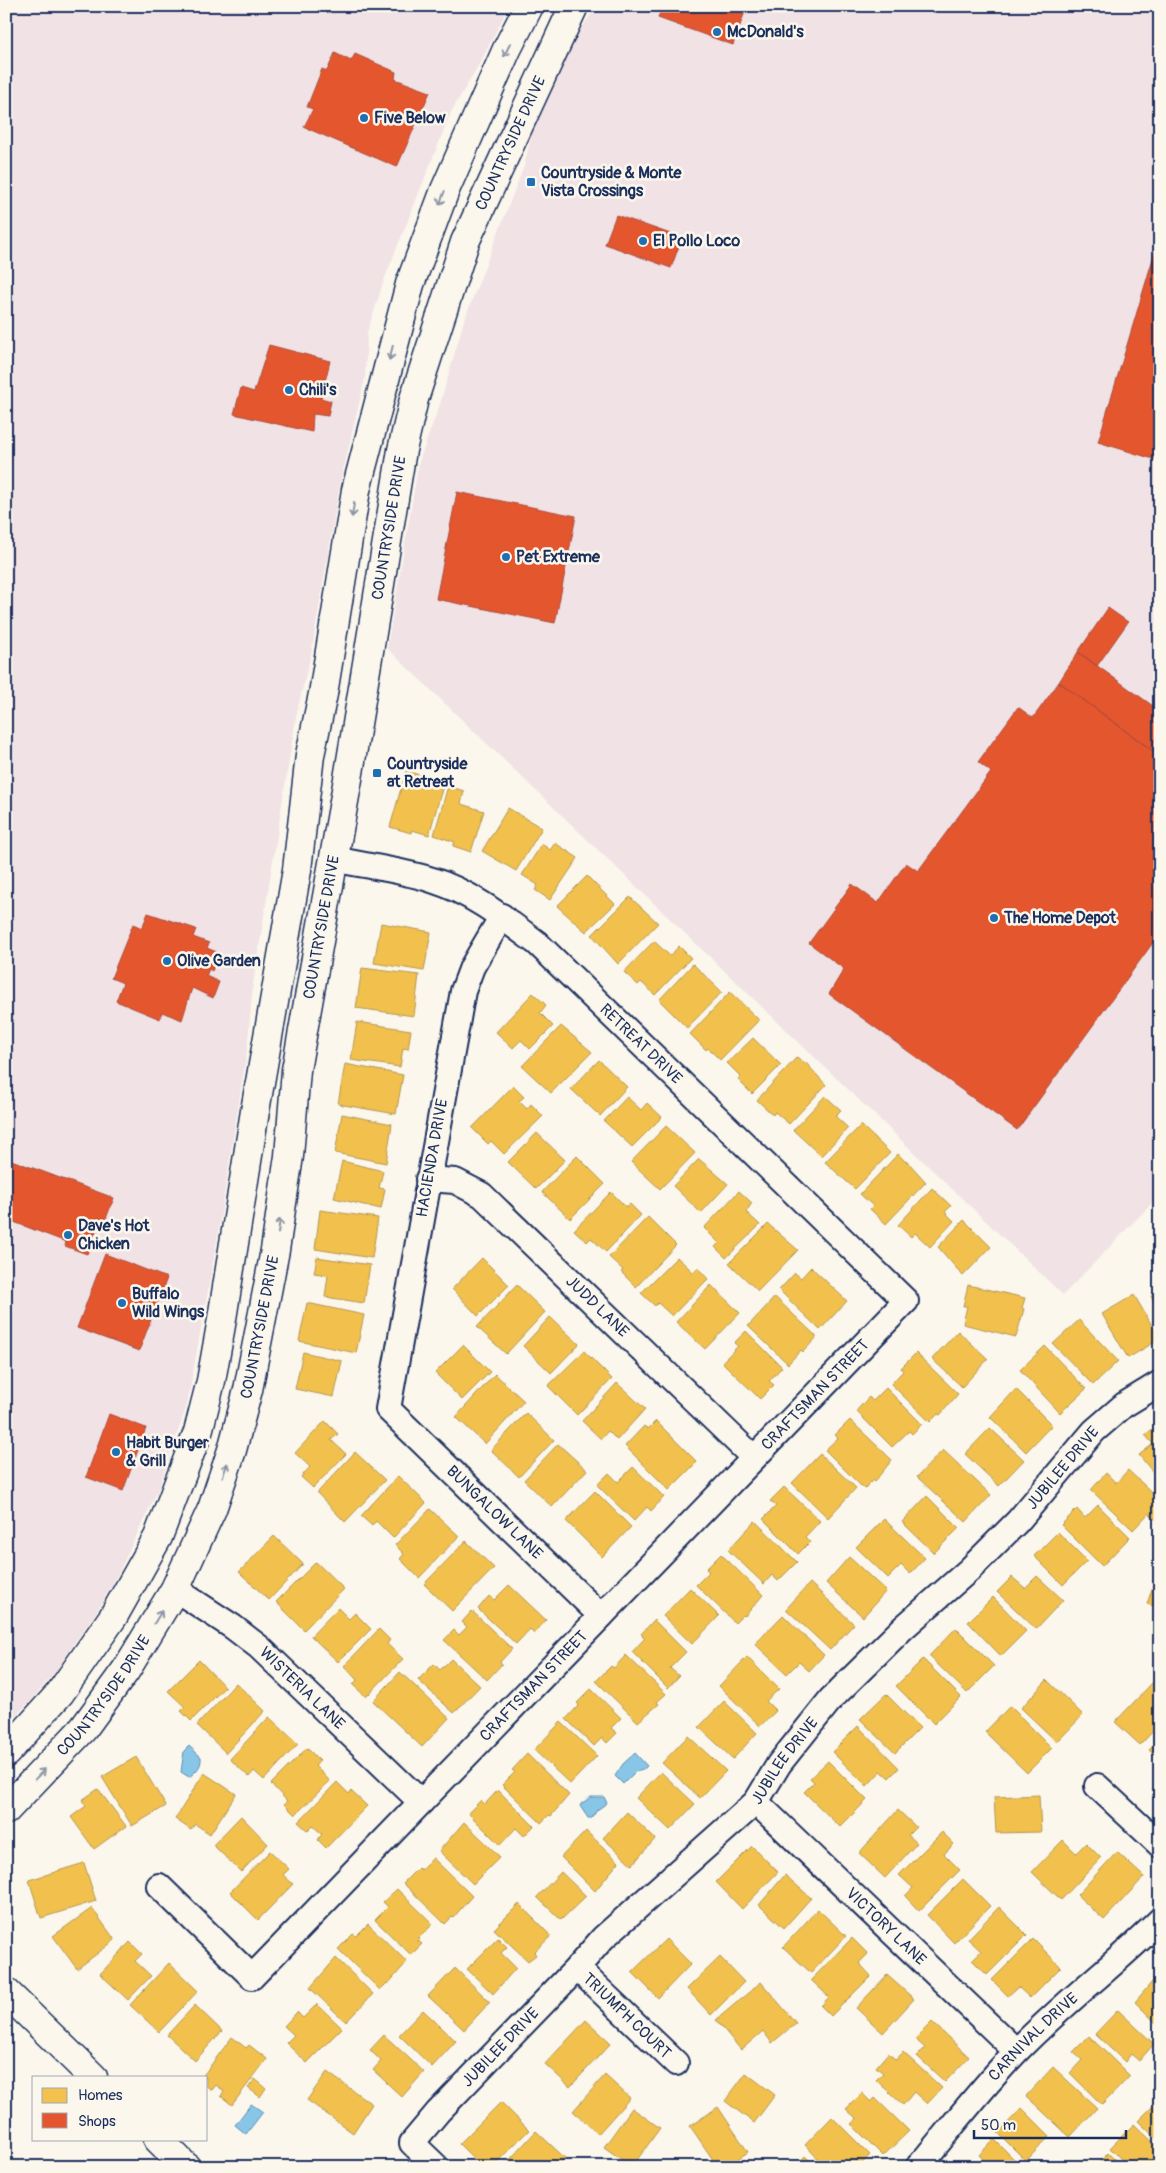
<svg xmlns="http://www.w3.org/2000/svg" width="1166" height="2173" font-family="Pangolin,sans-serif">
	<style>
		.built { fill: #f1e2e5 }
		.water { fill: #88c6e8; stroke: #5c8ab1 }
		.homes { fill: #f2c14e; stroke: #b29553 }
		.shops { fill: #e4572e; stroke: #a84b3c }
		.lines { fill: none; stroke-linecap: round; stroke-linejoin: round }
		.street-casing { stroke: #1b2f5e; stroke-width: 28 }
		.secondary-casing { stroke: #1b2f5e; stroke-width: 31 }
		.street { stroke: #fbf7ec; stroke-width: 24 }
		.secondary { stroke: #fbf7ec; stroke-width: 28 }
		.oneway { stroke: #8b93a5 }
		.poi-dot { fill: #1f6fb2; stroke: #fbf7ec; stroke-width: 2 }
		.labels { text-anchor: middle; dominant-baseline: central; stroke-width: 5; stroke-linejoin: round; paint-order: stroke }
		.poi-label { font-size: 16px; font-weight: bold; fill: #1b2f5e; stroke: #fbf7ec; text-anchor: start }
		.street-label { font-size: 16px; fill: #1b2f5e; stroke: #fbf7ec }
	</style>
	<rect width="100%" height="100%" fill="#fbf7ec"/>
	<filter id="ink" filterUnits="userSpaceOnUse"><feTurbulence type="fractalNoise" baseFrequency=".02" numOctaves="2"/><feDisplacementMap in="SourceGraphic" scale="10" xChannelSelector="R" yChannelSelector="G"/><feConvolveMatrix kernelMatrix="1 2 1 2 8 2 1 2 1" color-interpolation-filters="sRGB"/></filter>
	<g filter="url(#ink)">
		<!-- built -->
		<path class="built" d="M6,6h503l-28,55 -29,49 -68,170 -17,53 -2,45 -25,106 -29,170 -14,57 -44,273 -6,67 -31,195 -29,159 -29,85 -43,90 -17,29 -46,67 -22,26 -24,22z
			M597,6h563v1189l-97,100 -676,-647 32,-186 21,-58 24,-83 60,-155 10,-41 38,-83z"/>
		<!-- water -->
		<path class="water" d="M189,1746l12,11c1,9 -5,15 -12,20l-8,-5 3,-21z
			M635,1753l12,13 -4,4 -8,2 -12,12 -8,-8 8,-12z
			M591,1797h13l3,6 -10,7 -5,8h-4l-8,-12 1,-2z
			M251,2104l12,8 -17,22 -11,-9z"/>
		<!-- homes -->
		<path class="homes" d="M406,771l38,11 -15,53 -17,-5 -1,3 -21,-6z
			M448,786l16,5 -3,13 23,7 -13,41 -18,-6 2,-4 -21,-7z
			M508,808l34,20 -26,43 -34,-20z
			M555,843l23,15 -28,42 -15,-10 3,-5 -16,-10 20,-31 8,6z
			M587,876l28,28 -29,28 -29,-26z
			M630,897l28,26 -40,41 -26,-29z
			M381,923l50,9 -7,39 -50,-8z
			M654,941l16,15 9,-10 12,12 -36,37 -14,-13 -3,3 -14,-13z
			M693,964l29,28 -35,36 -28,-28z
			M362,968l57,7 -5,41 -58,-8z
			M730,992l29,28 -39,40 -12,-12 -2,2 -16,-16z
			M533,993l13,12 -6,8 13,13 -23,23 -9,-9 -8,8 -17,-16z
			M357,1022l54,8 -3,19 -5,-1 -3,19 -49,-7z
			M561,1026l31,26 -41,41 -29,-27z
			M753,1038l28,27 -29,29 -14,-14 3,-3 -14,-14z
			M797,1057l8,7 1,-1 20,22 -37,39 -14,-12 -2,3 -16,-15z
			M599,1060l28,27 -27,29 -29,-27z
			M345,1064l58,11 -7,39 -58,-10z
			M513,1086l11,11 -5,4 8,8 4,-5 12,12 -39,38 -13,-13 -3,3 -16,-16z
			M825,1096l16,14 -6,6 13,12 -27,28 -28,-26z
			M627,1097l14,13 6,-7 15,14 -30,30 -28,-26z
			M342,1114l50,10 -6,39 -51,-10z
			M861,1125l29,28 -35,36 -30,-27z
			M666,1126l29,27 -35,36 -29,-27z
			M537,1133l28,27 -29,29 -28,-27z
			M898,1154l8,8 1,-1 19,21 -40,42 -16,-15 3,-3 -13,-12z
			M577,1156l28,28 -35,35 -28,-27z
			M699,1159l29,25 -27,29 -28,-27z
			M342,1161l41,10 -4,17 6,1 -4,20 -47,-11z
			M932,1188l19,18 -6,6 9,9 -24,26 -15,-14 -4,4 -13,-12z
			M739,1191l13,12 -6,9 14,13 -34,33 -11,-11 4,-4 -15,-15z
			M611,1192l15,15 4,-3 11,11 -35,37 -15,-14 -4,4 -13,-12z
			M320,1210l58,8 -6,40 -57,-9z
			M648,1217l28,28 -40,42 -15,-15 2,-2 -14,-13z
			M964,1220l27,27 -28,29 -25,-29z
			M768,1224l30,26 -40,41 -29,-28z
			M317,1257l53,8 -6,38 -39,-6 3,-22 -14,-2z
			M677,1257l16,15 5,-4 10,11 -36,37 -14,-13 -3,3 -14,-13z
			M482,1258l27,27 -31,31 -26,-27z
			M811,1267l36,34 -27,29 -41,-40 16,-17 6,5z
			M517,1285l28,27 -39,42 -29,-27z
			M711,1285l29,28 -35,36 -29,-27z
			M968,1285l57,13 -3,10 2,1 -8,28 -53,-13 4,-18h-4z
			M1160,1291v24l-9,-19z
			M1134,1295l26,44 -32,19 -26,-44z
			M775,1297l42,40 -14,15 -2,-2 -13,14 -40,-38z
			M307,1303l57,12 -8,38 -57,-12z
			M550,1317l29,27 -28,29 -28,-27z
			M1079,1320l39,41 -25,24 -40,-41z
			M746,1331l36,36 -13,14 5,4 -14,14 -38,-37 16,-16 -4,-3z
			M958,1331l30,28 -26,28 -30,-28z
			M463,1345l27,27 -28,28 -27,-27z
			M1045,1346l41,43 -26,24 -40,-43z
			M584,1351l28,28 -35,36 -29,-29z
			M303,1352l39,9 -8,36 -39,-8z
			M916,1353l42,41 -18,21 -2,-1 -8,8 -39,-38 12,-13 -2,-3z
			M495,1374l29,27 -39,43 -29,-27z
			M617,1383l28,26 -28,31 -9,-9 -7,8 -19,-18z
			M886,1388l36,36 -10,10 -3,-3 -17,16 -36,-36 13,-14 4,4z
			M1016,1389l36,36 -26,27 -36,-35z
			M526,1413l28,27 -35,37 -28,-27z
			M850,1420l42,40 -18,22 -1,-2 -9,9 -39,-39 13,-12 -3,-3z
			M325,1421l13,13 -7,6 15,14 -33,34 -12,-11 9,-10 -15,-14z
			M656,1421l41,41 -28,28 -44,-44 19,-20 4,3z
			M1160,1423v58l-21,-26 14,-11 -8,-9z
			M990,1428l34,32 -25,26 -34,-32z
			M558,1444l29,26 -35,37 -28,-27z
			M943,1450l48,45 -25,27 -49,-45z
			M355,1452l30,28 -40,42 -28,-29z
			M820,1454l36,34 -28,30 -36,-35z
			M633,1467l31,30 -13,14 -4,-4 -13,14 -37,-36 12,-12 9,9z
			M1128,1470l32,30v16l-4,4 -7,-7 -16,17 -42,-40 15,-17 10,10z
			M398,1476l28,27 -33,35 -17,-17 -4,5 -11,-10z
			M784,1487l36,34 -15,16 5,5 -12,12 -35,-35 13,-13 -6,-5z
			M595,1491l36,36 -29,30 -36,-36z
			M927,1496l32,32 -25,25 -32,-31z
			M1098,1505l32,32 -28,29 -41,-41 16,-16 8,9z
			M430,1509l29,27 -40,42 -19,-19 4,-5 -9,-9z
			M884,1519l41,39 -15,16 -9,-9 -13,13 -32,-31z
			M755,1521l42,41 -19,19 -6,-6 -8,9 -36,-34z
			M1058,1532l29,29 -24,24 -29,-29z
			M274,1536l29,28 -34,36 -30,-28z
			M466,1541l28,27 -42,43 -28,-27z
			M721,1554l42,41 -18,21 -2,-1 -8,8 -39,-38 13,-13 -3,-3z
			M849,1557l37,34 -23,26 -37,-34z
			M316,1562l28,27 -40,41 -28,-28z
			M1159,1568l1,1v39l-13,-4z
			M1037,1576l26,24 -27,29 -39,-37 15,-15 13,11z
			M810,1583l44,41 -24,26 -44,-41z
			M509,1585l37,35 -12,14 -4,-5 -14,15 -38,-35 11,-13 5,4z
			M690,1588l29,28 -27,28 -29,-28z
			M993,1597l33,34 -25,25 -33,-34z
			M338,1608l11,11 6,-6 16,16 -33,33 -27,-26z
			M472,1611l40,38 -12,13 2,2 -15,16 -43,-40 10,-10 5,5 8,-8 -5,-5z
			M783,1615l41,40 -15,16 -10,-9 -12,12 -32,-30z
			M654,1620l32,32 -16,16 9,8 -11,12 -36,-36 13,-14 -4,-4z
			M956,1628l38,38 -27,27 -38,-37z
			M379,1629l11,11 -3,4 16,15 -37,38 -13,-12 4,-5 -13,-14z
			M626,1655l40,39 -9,8 2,2 -21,18 -42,-41 15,-15 3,2z
			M747,1657l32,32 -13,12 10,10 -16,15 -41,-40z
			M451,1659l29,27 -26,27 -36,-33 16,-16 6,6z
			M923,1659l38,38 -27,27 -38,-38z
			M199,1660l26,27 -34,34 -10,-10 4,-4 -17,-16z
			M400,1672l49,46 -27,29 -49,-46z
			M1047,1680l36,35 -26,27 -36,-34z
			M1154,1681l6,6v37l-20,21 -25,-23z
			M236,1683l29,28 -39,42 -29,-28z
			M591,1689l30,29 -10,10 6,5 -10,10 -5,-5 -8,8 -28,-27 13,-14 -2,-2z
			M886,1694l34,34 -25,25 -35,-34z
			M724,1701l33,32 -24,26 -34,-32z
			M1010,1706l42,42 -25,25 -42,-41z
			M269,1717l29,27 -34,36 -10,-9 -5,6 -19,-18z
			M561,1722l36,34 -27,28 -36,-34z
			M858,1726l41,42 -10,10 -8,-7 -14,15 -35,-34z
			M688,1736l38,35 -26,27 -38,-35z
			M1160,1739v21l-11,-10z
			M307,1748l13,13 -5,5 15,15 -35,34 -11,-11 3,-3 -16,-17z
			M527,1754l42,41 -18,21 -2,-1 -8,8 -39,-38 13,-13 -3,-2z
			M136,1757l30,49 -34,20 -30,-49z
			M828,1761l39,39 -27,27 -36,-35 10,-10 -4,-4z
			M661,1772l34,32 -25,26 -34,-32z
			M204,1773l32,21 -26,40 -15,-10 -4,6 -16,-11z
			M337,1782l12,12 2,-3 16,15 -41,42 -8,-8 4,-6 -9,-8 -5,5 -10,-9z
			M98,1789l28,37 -32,23 -23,-32 15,-11 -4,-6z
			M498,1790l36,36 -10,10 -8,-8 -16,17 -32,-32 13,-13 4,4z
			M1039,1795l2,37 -45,1 -2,-36z
			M898,1810l18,17 -8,8 9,8 -32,35 -26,-25z
			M627,1812l28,27 -23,26 -29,-27z
			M241,1816l27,28 -27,28 -28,-27z
			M464,1822l36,35 -27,27 -34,-33z
			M586,1831l33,31 -24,29 -34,-34z
			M942,1832l12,12 -10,10 16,16 -41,41 -14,-15 8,-8 -14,-13z
			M1063,1840l13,13 10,-10 15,15 -40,42 -29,-28z
			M752,1846l26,26 -36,37 -26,-27z
			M270,1851l19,18 -6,6 10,9 -35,36 -28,-28z
			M1117,1852l27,25 -40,43 -27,-25z
			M433,1858l39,38 -19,22 -1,-1 -7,7 -42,-41 15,-15 3,2z
			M84,1863l12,38 -55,17 -12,-38z
			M561,1872l25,24 -25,24 -24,-23z
			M785,1875l26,23 -27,30 -25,-23z
			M963,1879l27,27 -36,37 -27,-28z
			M397,1889l36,35 -16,16 5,4 -11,11 -36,-35 13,-13 -5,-5z
			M519,1904l32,32 -17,16 2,3 -8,6 -34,-32z
			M999,1907l28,28 -40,40 -15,-15 9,-9 -13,-12z
			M92,1908l23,32 -38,29 -24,-33z
			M818,1909l28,27 -35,37 -28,-26z
			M368,1924l39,38 -19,22 -1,-1 -7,7 -42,-41 15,-15 3,2z
			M498,1938l9,9 -6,6 15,15 -23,26 -26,-25z
			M852,1938l16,16 -9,9 12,13 -40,40 -10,-10 8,-9 -18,-17z
			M666,1939l25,25 -33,34 -26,-26z
			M1033,1939l28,28 -31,31 -12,-11 -10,9 -16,-16z
			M130,1942l12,12 -7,7 16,15 -23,24 -28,-26z
			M720,1957l24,25 -33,33 -24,-26z
			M336,1958l37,36 -27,28 -36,-34z
			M169,1963l29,28 -39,41 -29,-27z
			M455,1968l35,34 -26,28 -36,-34z
			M887,1975l27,24 -31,34 -27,-25z
			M1158,1975l2,2v50l-25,-25z
			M761,1982l35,41 -24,20 -9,-12 -22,19 -25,-30z
			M317,2004l25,24 -35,35 -21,-20 8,-8 -10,-9 13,-14 6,6z
			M195,2005l27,26 -27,30 -28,-26z
			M423,2010l33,31 -24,26 -33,-32z
			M1118,2010l36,34 -15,17 -8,-7 -6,8 -30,-28z
			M586,2020l25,23 -41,44 -25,-23z
			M932,2022l37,35 -24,25 -28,-26 8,-8 -10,-9z
			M384,2035l40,37 -22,25 -29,-27 8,-9 -11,-11z
			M1089,2036l41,40 -28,29 -32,-32 12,-13 -9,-8z
			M232,2037l14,11 3,-3 18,14 -35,46 -11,-9 3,-5 -8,-6 -4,5 -6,-4v-9h-4z
			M903,2052l39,36 -15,16 -13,-12 -11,13 -27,-25 7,-7 -7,-6 12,-14 8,7z
			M1053,2067l44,41 -27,29 -44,-41z
			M327,2072l45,32 -19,29 -46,-33z
			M746,2073l29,22 -21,28 -29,-22z
			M605,2075l25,23 -32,36 -25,-23z
			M255,2079l11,9 -6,9 -12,-9z
			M862,2093l9,9 4,-4 34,33 -26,25 -32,-32 6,-5 -11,-10z
			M1160,2099v43l-22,-21z
			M501,2102l28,28 -37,37h-10l-23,-23z
			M718,2107l30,45 -22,15h-8l-28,-41z
			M632,2108l28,20 -28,39 -28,-20z
			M1022,2108l28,28 -24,25 -28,-28z
			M832,2117l38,38 -11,12h-33l-21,-22z
			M1134,2124l26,25v18h-31l-19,-19z
			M536,2131l29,27 -8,9h-54z
			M994,2139l28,28h-31l-12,-12z
			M1108,2153l14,14h-27z
			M805,2156l11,11h-20z"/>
		<!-- shops -->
		<path class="shops" d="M662,6h85l-14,39 -75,-27z
			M335,53l16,8 4,-7 41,18 -1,7 35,13 -33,75 -93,-40 9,-18 -6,-2 15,-38 5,2z
			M616,215l66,23 -11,30 -66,-24z
			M1160,235v226l-62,-19z
			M269,345l61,16 -9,37 10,3 -3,15 -15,-2 -1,18 -78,-18 7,-26 13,4z
			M457,492l119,24 -21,107 -119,-24z
			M1108,608l20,14 -31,44 -19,-14z
			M1078,652l82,59v45l-101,-74z
			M1059,682l101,74v177l-143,197 -188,-136 15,-25 -35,-26 43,-59 26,19 28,-40 12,8 73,-99 -13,-10 40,-55 15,11z
			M148,913l48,16 -3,8 16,6 -2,5 12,5 -7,18 -3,-2 -3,7 13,6 -6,16 -21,-10 -10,32 -20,-8 -2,7 -44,-18 7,-18 -12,-5 22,-54 9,4z
			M6,1158l108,40 -9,23 -7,-3 -5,12 3,1 -9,23 -22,-8 1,-4 -60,-23z
			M105,1254l62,24 -28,73 -62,-23z
			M109,1414l37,14 -23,63 -37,-14z"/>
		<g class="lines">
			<defs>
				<g id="street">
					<path id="s1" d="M502,916l-30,51 -9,24 -75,418 213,207"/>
					<path id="s2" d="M428,1179l27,2 27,14 272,263"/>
					<path id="s3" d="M175,1589l58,38 26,20 162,155"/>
					<path d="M1097,1786l63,59"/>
					<path id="s4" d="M756,1802l260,249"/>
					<path id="s5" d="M159,1886l93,91 654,-676 -369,-358c-32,-24 -66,-51 -105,-63 -32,-10 -66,-14 -98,-21"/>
					<path id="s6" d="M577,1968l99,95"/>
					<path id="s7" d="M437,2167l-25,-24 26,-31 139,-144 26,-30 153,-136 23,-38 52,-65 72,-71 66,-58 49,-49 76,-90 30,-26 36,-22"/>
					<path id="s8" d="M918,2167c33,-39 64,-80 99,-116 45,-47 97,-85 143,-131"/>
				</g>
				<g id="secondary">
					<path d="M6,1753l54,-60 53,-76 45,-80 40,-105 13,-51 10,-56 34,-214 42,-241 13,-115 13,-61 33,-204 54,-206 35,-94 62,-141 22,-43"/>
					<path id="s9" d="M6,1810l77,-81 43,-59 49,-81 37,-80 20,-59 16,-60 27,-140 14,-94 7,-86 52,-291 54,-329 12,-51 51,-157 109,-236"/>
					<path d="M6,1992l87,85"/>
					<path d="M158,2139l28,28"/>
				</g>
			</defs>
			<!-- street casing -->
			<use href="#street" class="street-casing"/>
			<!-- secondary casing -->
			<use href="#secondary" class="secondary-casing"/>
			<!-- street -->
			<use href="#street" class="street"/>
			<!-- secondary -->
			<use href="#secondary" class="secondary"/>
		</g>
		<!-- one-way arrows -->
		<defs><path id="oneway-shaft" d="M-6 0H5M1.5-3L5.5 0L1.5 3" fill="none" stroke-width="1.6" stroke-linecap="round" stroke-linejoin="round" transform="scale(1.25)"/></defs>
		<g class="oneway">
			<use href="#oneway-shaft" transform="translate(507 50) rotate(116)"/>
			<use href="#oneway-shaft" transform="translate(442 198) rotate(111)"/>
			<use href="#oneway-shaft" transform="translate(391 353) rotate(104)"/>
			<use href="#oneway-shaft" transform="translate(353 510) rotate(99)"/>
			<use href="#oneway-shaft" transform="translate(279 1226) rotate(-82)"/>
			<use href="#oneway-shaft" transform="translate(225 1470) rotate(-71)"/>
			<use href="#oneway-shaft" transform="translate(158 1617) rotate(-59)"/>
			<use href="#oneway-shaft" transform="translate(40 1774) rotate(-46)"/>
		</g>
	</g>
	<!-- markers -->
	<g class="poi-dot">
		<circle cx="717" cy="32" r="5"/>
		<circle cx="364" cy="118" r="5"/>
		<rect x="526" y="177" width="10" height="10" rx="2.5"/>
		<circle cx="643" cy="241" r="5"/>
		<circle cx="289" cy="390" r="5"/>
		<circle cx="506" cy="557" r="5"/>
		<rect x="372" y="768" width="10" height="10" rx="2.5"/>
		<circle cx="994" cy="918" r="5"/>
		<circle cx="167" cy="961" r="5"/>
		<circle cx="68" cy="1235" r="5"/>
		<circle cx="122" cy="1303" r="5"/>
		<circle cx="116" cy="1452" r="5"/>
	</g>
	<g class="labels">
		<!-- poi labels -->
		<g class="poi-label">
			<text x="727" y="32">McDonald's</text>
			<text x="374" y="118">Five Below</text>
			<text x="541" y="173">Countryside &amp; Monte<tspan x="541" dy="18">Vista Crossings</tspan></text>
			<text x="653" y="241">El Pollo Loco</text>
			<text x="299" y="390">Chili's</text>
			<text x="516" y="557">Pet Extreme</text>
			<text x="387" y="764">Countryside<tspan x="387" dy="18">at Retreat</tspan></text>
			<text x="1004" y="918">The Home Depot</text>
			<text x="177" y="961">Olive Garden</text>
			<text x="78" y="1226">Dave's Hot<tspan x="78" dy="18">Chicken</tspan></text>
			<text x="132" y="1294">Buffalo<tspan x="132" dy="18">Wild Wings</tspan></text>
			<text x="126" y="1443">Habit Burger<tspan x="126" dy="18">&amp; Grill</tspan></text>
		</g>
		<!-- street labels -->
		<g class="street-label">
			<text stroke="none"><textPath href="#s9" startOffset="1771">COUNTRYSIDE DRIVE</textPath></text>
			<text stroke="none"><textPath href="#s9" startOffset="1366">COUNTRYSIDE DRIVE</textPath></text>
			<text stroke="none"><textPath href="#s9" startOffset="961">COUNTRYSIDE DRIVE</textPath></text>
			<text transform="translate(641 1044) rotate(44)">RETREAT DRIVE</text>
			<text transform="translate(432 1158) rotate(-80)">HACIENDA DRIVE</text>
			<text stroke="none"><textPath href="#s2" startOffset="218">JUDD LANE</textPath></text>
			<text stroke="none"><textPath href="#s9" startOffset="556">COUNTRYSIDE DRIVE</textPath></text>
			<text stroke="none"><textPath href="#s5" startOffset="940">CRAFTSMAN STREET</textPath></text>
			<text stroke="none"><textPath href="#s7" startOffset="975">JUBILEE DRIVE</textPath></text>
			<text stroke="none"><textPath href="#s1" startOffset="658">BUNGALOW LANE</textPath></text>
			<text stroke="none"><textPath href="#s5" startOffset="535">CRAFTSMAN STREET</textPath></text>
			<text stroke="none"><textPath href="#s3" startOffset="162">WISTERIA LANE</textPath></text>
			<text stroke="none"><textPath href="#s9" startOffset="151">COUNTRYSIDE DRIVE</textPath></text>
			<text stroke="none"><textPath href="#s7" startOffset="570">JUBILEE DRIVE</textPath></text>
			<text stroke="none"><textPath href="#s4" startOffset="180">VICTORY LANE</textPath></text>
			<text stroke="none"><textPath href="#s6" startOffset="69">TRIUMPH COURT</textPath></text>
			<text stroke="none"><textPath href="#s8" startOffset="174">CARNIVAL DRIVE</textPath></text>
			<text stroke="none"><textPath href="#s7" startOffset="165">JUBILEE DRIVE</textPath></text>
		</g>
	</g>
	<!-- margin -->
	<rect width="1166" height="2173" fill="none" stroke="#fbf7ec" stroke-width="25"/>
	<rect x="12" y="12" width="1141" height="2148" fill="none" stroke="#1b2f5e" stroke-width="2" filter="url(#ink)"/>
	<!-- legend -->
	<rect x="32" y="2076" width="175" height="65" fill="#fbf7ec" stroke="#a1a7b3"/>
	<rect x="42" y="2088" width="25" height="15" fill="#f2c14e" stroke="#a1a7b3"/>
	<text x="78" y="2100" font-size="15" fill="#1b2f5e">Homes</text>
	<rect x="42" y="2113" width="25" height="15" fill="#e4572e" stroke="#a1a7b3"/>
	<text x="78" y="2126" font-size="15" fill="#1b2f5e">Shops</text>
	<!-- scale -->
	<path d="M974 2130v8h152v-8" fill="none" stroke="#1b2f5e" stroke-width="2.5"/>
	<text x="981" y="2130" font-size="15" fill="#1b2f5e" stroke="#fbf7ec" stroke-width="4" paint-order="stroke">50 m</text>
</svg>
